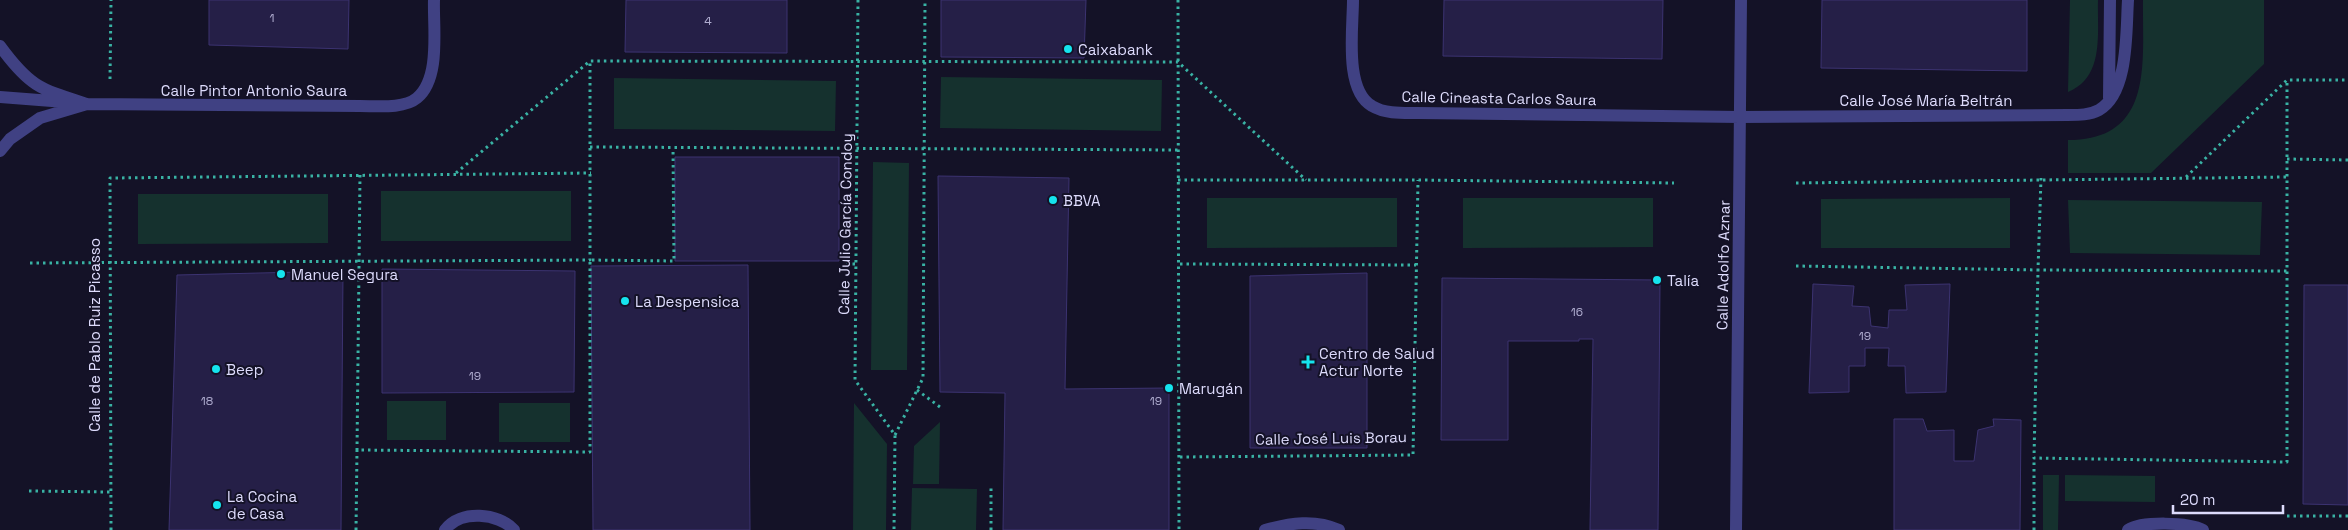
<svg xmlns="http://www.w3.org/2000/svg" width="2348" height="530" font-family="'Space Grotesk',sans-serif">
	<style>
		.green { fill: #15312e }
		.building { fill: #251f47; stroke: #3c3371 }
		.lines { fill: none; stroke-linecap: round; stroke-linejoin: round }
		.path { stroke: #39b2a4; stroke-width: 3; stroke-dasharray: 2.5 4; stroke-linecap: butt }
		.minor { stroke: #404183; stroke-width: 12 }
		.poi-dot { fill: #15e4ee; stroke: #141227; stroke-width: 2 }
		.labels { text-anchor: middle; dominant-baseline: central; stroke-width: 4; stroke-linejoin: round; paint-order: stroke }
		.number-label { font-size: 12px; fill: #afaccf }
		.poi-label { font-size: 15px; fill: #dddbfc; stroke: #141227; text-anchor: start }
		.street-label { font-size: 15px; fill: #dddbfc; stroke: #141227 }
	</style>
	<rect width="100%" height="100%" fill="#141227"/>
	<!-- green -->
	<path class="green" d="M2070,0h28c-1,33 7,77 -30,92z
		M2143,0h121v64l-113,109h-83v-33c87,0 74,-79 75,-140z
		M941,77l221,3 -1,51 -221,-3z
		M614,78l222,3 -1,50 -221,-2z
		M873,162l36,1 -2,207h-36z
		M381,191h190v50h-190z
		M138,194h190v49l-190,1z
		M1207,198h190v49l-190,1z
		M1463,198h190v49l-190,1z
		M2010,198v50h-189v-49z
		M2068,200l194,2 -2,53 -190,-2z
		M387,401h59v39h-59z
		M499,403h71v39h-71z
		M854,403l33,41 -1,86h-33z
		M940,422l-1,62h-26l1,-38z
		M2043,475h16l-1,55h-15z
		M2065,475l90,1v26l-90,-1z
		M912,488l65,1 -1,41h-65z"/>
	<!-- building -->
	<path class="building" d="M209,0h140l-1,49 -139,-4z
		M626,0h161v53l-162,-1z
		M941,0h145l-2,58 -143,-1z
		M1444,0h219l-1,59 -219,-3z
		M1822,0h205v71l-206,-3z
		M675,157h164v104h-164z
		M938,176l131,2 -4,211 104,-1v142h-166l2,-137 -65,-1z
		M748,265l2,265h-157l-2,-264z
		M382,269l193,2 -1,121 -192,1z
		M343,271l-2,259h-172l8,-255z
		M1367,273v175h-117v-172z
		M1442,278l218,2 -2,250h-68l3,-191h-14v2h-71v99h-67z
		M1813,284l41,2 -2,20 17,1 2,19 17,2 1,-18h18l-2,-25 45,-1 -4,108 -40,1 -1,-27h-17l1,-18h-24v18h-16v26l-40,1z
		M2304,285h44v220l-45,-1z
		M1894,419h29l4,12 27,-1v31h20l4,-31 16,-4 -1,-7 28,1 -1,110h-126z"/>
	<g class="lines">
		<!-- path -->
		<path class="path" d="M858,0l-3,380 40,55 -1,95
			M1178,0l1,530
			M110,79l1,-79
			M590,147l588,3
			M2287,159l61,1
			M456,173l134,-112 588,1 128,118
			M360,175l-3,275 233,2v-192l84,1 -1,-113
			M2186,177l101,-97h61
			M2041,178l-3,92 249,1
			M1178,180h240l256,3
			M1796,183l491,-6
			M30,263l560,-3v-198
			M846,264h10
			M1180,264l236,1
			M1796,266l242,4 -4,188 253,4v-382
			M917,390l23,17
			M895,435l28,-57 2,-378
			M1180,457l233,-2 5,-275
			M29,491l81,1
			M2287,516h61
			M111,530l-1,-352 481,-5
			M356,530l1,-80
			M991,530v-45
			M2034,530v-72"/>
		<!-- minor -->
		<path class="minor" d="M1353,0c0,29 -9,90 19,106 13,8 31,7 46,7l322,4 328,-2c11,0 22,0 31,-5 30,-17 27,-80 29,-110
			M0,46c30,41 40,43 87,58
			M0,97l65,5
			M2109,98l1,-98
			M0,151l10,-12 30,-21 47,-14 273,2c17,0 44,3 57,-8 24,-20 16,-70 17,-98
			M445,530c15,-21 54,-17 69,0
			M1265,530c25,-7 50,-11 74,0
			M1736,530l5,-530
			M2128,530c13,-9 61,-8 75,0"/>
	</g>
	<!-- markers -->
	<g class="poi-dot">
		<circle cx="1068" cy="49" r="5"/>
		<circle cx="1053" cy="200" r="5"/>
		<circle cx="281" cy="274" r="5"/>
		<circle cx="1657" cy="280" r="5"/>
		<circle cx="625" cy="301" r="5"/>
		<path d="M1305.5 354.5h5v5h5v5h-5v5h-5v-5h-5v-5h5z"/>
		<circle cx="216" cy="369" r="5"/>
		<circle cx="1169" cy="388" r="5"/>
		<circle cx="217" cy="505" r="5"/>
	</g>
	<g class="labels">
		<!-- number labels -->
		<g class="number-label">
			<text x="272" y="18">1</text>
			<text x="708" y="21">4</text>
			<text x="1577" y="312">16</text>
			<text x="1865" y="336">19</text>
			<text x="475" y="376">19</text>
			<text x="207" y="401">18</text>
			<text x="1156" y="401">19</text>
		</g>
		<!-- poi labels -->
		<g class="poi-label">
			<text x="1078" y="49">Caixabank</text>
			<text x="1063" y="200">BBVA</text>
			<text x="291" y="274">Manuel Segura</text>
			<text x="1667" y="280">Talía</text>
			<text x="635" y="301">La Despensica</text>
			<text x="1319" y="353">Centro de Salud<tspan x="1319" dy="17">Actur Norte</tspan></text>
			<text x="226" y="369">Beep</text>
			<text x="1179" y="388">Marugán</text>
			<text x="227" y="496">La Cocina<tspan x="227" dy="17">de Casa</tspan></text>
		</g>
		<!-- street labels -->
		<g class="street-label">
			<text x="254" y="90">Calle Pintor Antonio Saura</text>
			<text transform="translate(1499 98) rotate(1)">Calle Cineasta Carlos Saura</text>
			<text x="1926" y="100">Calle José María Beltrán</text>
			<text transform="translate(845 224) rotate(-89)">Calle Julio García Condoy</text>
			<text transform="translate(1723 265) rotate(-89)">Calle Adolfo Aznar</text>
			<text transform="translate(94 335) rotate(-90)">Calle de Pablo Ruiz Picasso</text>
			<text transform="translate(1331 438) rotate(-1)">Calle José Luis Borau</text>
		</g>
	</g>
	<!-- scale -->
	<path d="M2173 505v8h110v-8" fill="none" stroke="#dddbfc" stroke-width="2.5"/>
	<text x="2180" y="505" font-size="15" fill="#dddbfc" stroke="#141227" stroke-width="4" paint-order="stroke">20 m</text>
</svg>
